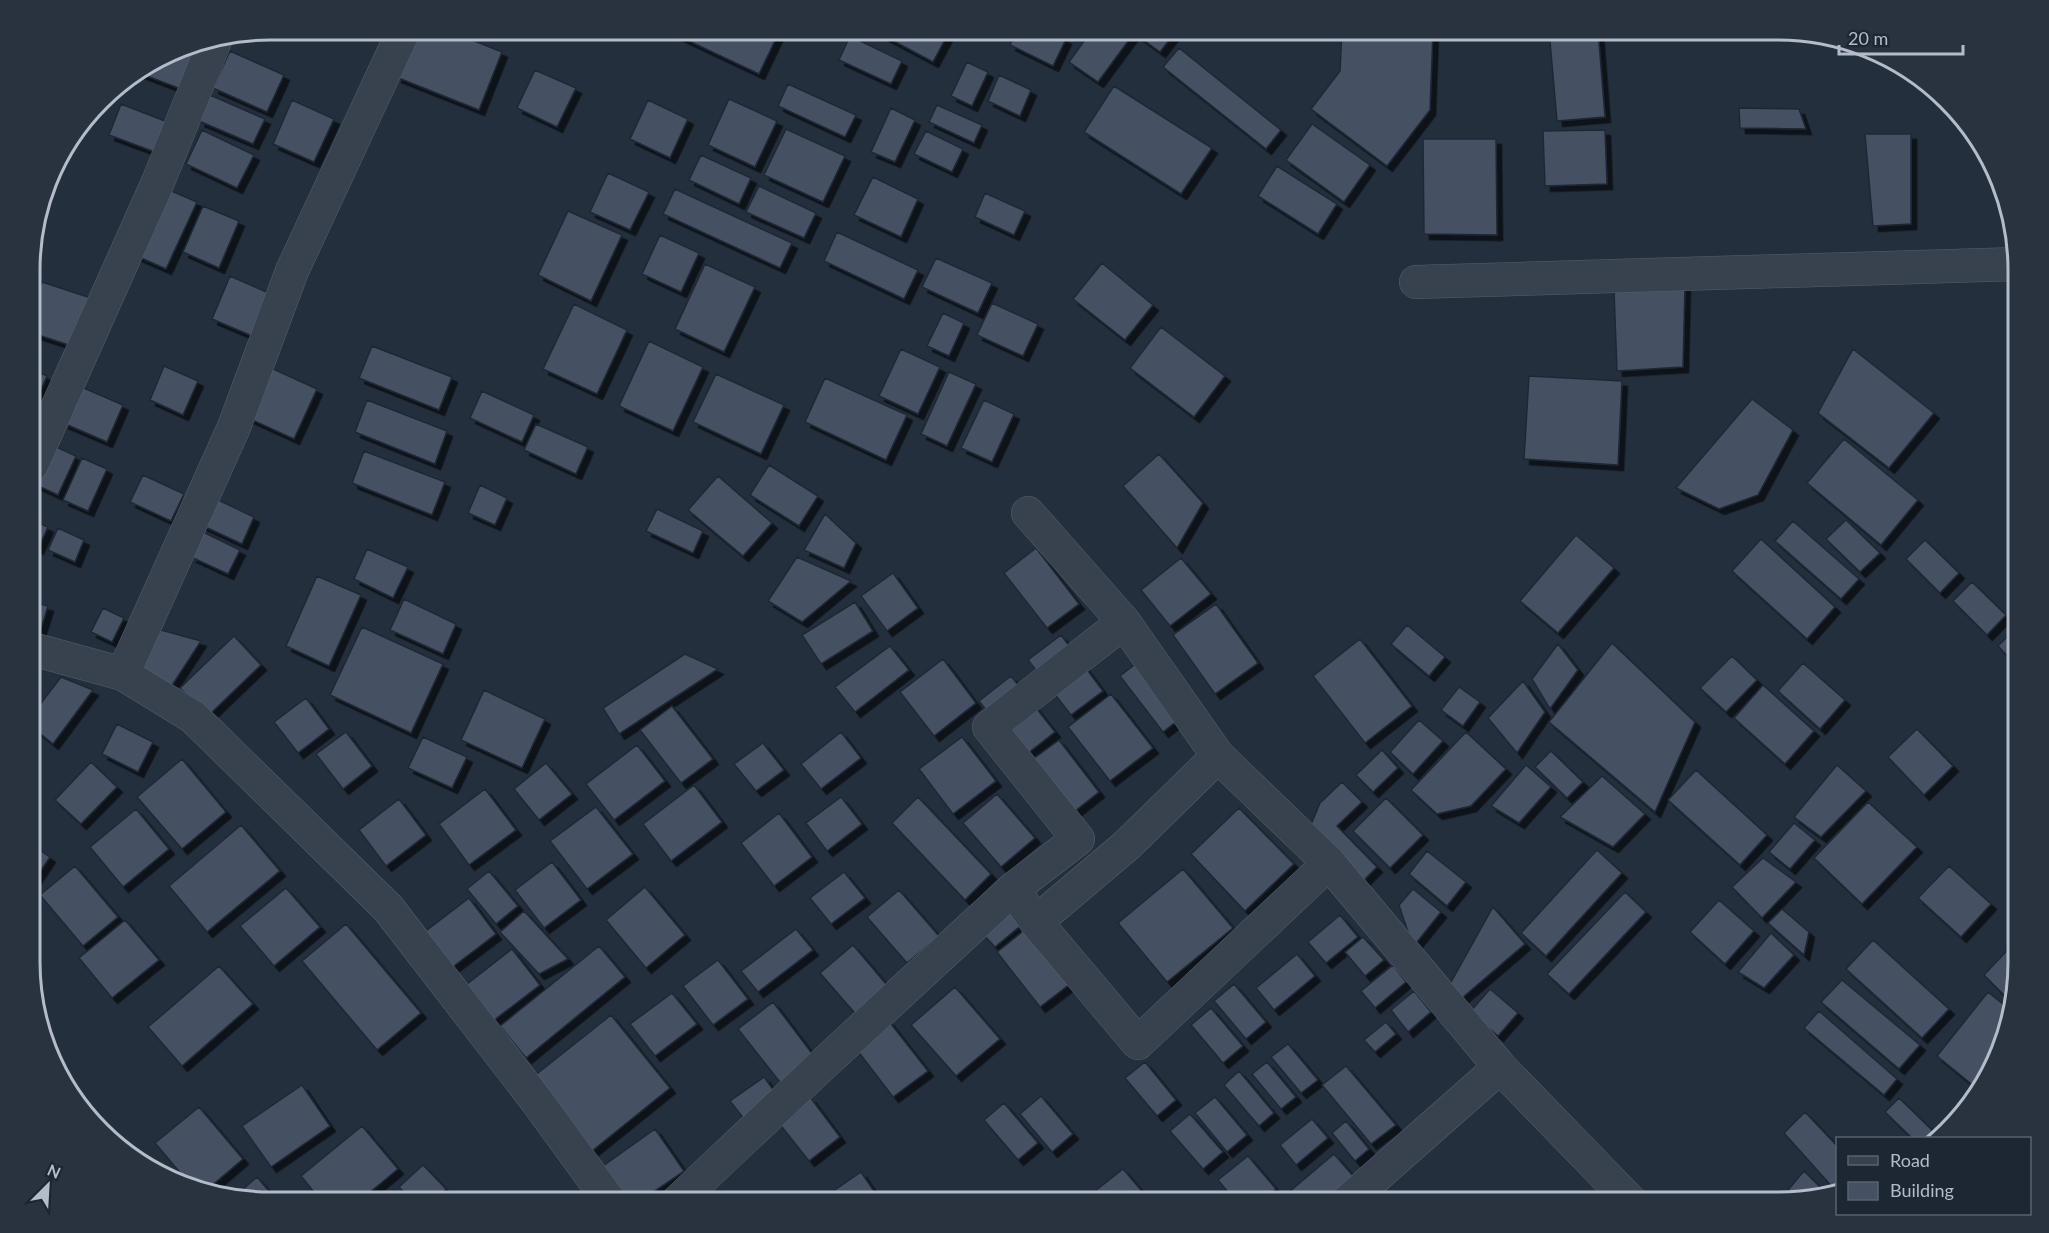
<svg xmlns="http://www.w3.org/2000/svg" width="2049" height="1233" font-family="Lato,sans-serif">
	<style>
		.building { fill: #455162; stroke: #1f2835; stroke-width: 1.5; filter: url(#shadow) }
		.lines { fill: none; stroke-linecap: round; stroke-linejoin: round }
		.minor-casing { stroke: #565f6c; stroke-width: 34 }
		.minor { stroke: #38414e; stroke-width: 33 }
		.rim { fill: none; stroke: #b4bcc9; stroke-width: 3 }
	</style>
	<defs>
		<filter id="shadow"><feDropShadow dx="5.5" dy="5.5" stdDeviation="0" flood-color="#0009"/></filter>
	</defs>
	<rect width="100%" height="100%" fill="#242f3e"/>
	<!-- building -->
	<path class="building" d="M415,30h32l55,22 -23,58 -83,-33z
		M676,30h104l-21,44 -85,-40z
		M873,30h77l-17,32z
		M1017,30h32l17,9 -13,27 -43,-21z
		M1092,30h85l-17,22 -26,-19 -36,49 -29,-20z
		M1342,30h91l-3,80 -43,56 -76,-57 29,-38z
		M1549,30h49l7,87 -48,4z
		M850,36l52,25 -11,23 -52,-24z
		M198,44l-17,45 -42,-16 40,-25z
		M1179,48l102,82 -15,19 -103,-82z
		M230,51l54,24 -17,37 -54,-24z
		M967,62l21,10 -16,34 -21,-10z
		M535,70l41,18 -19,39 -40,-19z
		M999,75l32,15 -11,26 -32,-15z
		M788,84l68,31 -11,22 -67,-31z
		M1114,86l98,62 -31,46 -97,-62z
		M210,95l55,24 -12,25 -54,-23z
		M729,99l48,22 -22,46 -47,-22z
		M292,100l42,19 -20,43 -41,-18z
		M648,100l40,19 -18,39 -40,-19z
		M121,104l62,24 -12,30 -62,-23z
		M937,105l45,20 -8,18 -45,-21z
		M891,108l24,12 -20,42 -24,-10z
		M1739,108l60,1 7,20 -66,-1z
		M1312,124l58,41 -26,37 -58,-42z
		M786,129l59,27 -22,46 -59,-27z
		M202,130l52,25 -17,33 -51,-24z
		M1605,130l2,54 -62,2 -2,-55z
		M926,131l37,18 -11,23 -38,-18z
		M1865,134h46v90l-38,2z
		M1423,139h73l1,96 -73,-1z
		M701,155l50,23 -12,26 -50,-24z
		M1277,166l60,38 -19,30 -60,-38z
		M608,173l41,19 -19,38 -40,-18z
		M873,177l45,22 -17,38 -47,-22z
		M160,186l37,16 -31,67 -36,-16z
		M759,186l57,27 -12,25 -58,-26z
		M675,189l117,54 -12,25 -117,-54z
		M985,193l40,18 -11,24 -39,-18z
		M203,206l36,15 -20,47 -36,-16z
		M568,211l54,24 -31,66 -53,-26z
		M837,232l81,38 -14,29 -80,-38z
		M660,235l39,18 -18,39 -39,-18z
		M936,258l56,25 -14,30 -56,-26z
		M1102,263l51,42 -28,35 -52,-41z
		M705,264l50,23 -31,65 -49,-23z
		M230,276l41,18 -19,42 -40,-17z
		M42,282l52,17 -16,49 -46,-15v-24z
		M1685,285l-2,82 -66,4 -3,-81z
		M992,303l46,21 -15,32 -46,-21z
		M574,304l53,26 -30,64 -54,-25z
		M943,313l21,10 -15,33 -22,-10z
		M1161,327l64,49 -31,41 -64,-49z
		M649,341l54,26 -30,64 -54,-25z
		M372,346l80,31 -13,33 -80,-32z
		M901,349l39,18 -22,47 -39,-18z
		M1853,349l81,64 -45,55 -71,-55z
		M164,366l34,15 -15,34 -33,-15z
		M269,367l48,22 -23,50 -48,-22z
		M32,369l15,7 -15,34z
		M949,372l27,12 -29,62 -26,-12z
		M716,374l68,31 -23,49 -68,-32z
		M1529,376l93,5 -4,84 -94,-6z
		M825,378l82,37 -21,45 -81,-38z
		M79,386l44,19 -16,37 -44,-19z
		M482,391l52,24 -12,27 -52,-24z
		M1752,399l41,31 -35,65 -39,14 -43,-21z
		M367,400l80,31 -12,33 -80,-32z
		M984,400l30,14 -22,48 -31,-14z
		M536,424l52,23 -12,27 -52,-24z
		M1844,439l74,61 -37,45 -74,-62z
		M52,445l24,11 -18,39 -24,-11z
		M364,451l81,31 -13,33 -80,-32z
		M1159,454l44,49 -26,45 -54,-62z
		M82,458l25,11 -19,42 -25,-11z
		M769,465l49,31 -19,30 -49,-31z
		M143,475l41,19 -13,27 -41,-19z
		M718,476l54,47 -29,33 -55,-46z
		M480,485l27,13 -12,27 -27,-12z
		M214,498l40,19 -12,27 -41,-19z
		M657,509l46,22 -10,22 -47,-22z
		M825,514l31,29 -12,25 -40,-18z
		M32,520l16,7 -10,22 -6,-3z
		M1846,520l34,33 -20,19 -34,-33z
		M1793,521l66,58 -18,20 -66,-58z
		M58,528l26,12 -9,22 -27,-12z
		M203,532l37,18 -12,24 -37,-17z
		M1576,535l38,33 -56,65 -38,-32z
		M1761,539l74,68 -28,32 -75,-68z
		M1925,540l34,33 -19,20 -34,-34z
		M1036,548l43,56 -32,24 -43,-55z
		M367,549l41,18 -15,31 -39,-19z
		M797,557l54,24 -49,41 -34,-21z
		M1181,558l30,36 -41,32 -29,-36z
		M893,573l25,35 -31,23 -26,-35z
		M317,576l44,19 -32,71 -43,-20z
		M2018,579v23l-10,-11z
		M1972,582l34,33 -19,20 -34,-34z
		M404,599l52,25 -13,30 -53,-24z
		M32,602l16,4 -10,32 -6,-2z
		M855,602l18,29 -52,33 -19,-29z
		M1216,604l42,59 -43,31 -42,-59z
		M103,608l21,10 -12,24 -21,-10z
		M1407,625l38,32 -16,19 -38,-32z
		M2018,626v41l-20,-21z
		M362,627l81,37 -32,69 -81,-38z
		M161,630l40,11 -32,49 -33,-22z
		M1061,635l42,56 -32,24 -43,-55z
		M234,636l27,29 -53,51 -28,-28z
		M1360,639l52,67 -47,37 -52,-67z
		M1612,643l83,79 -40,90 -106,-90z
		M1558,644l20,26 -28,39 -18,-30z
		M890,646l19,24 -54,42 -20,-25z
		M1151,652l44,55 -32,25 -43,-56z
		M685,654l33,15 -99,65 -16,-26z
		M1732,656l25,24 -31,32 -26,-24z
		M943,659l33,44 -42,33 -34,-44z
		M1803,663l42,37 -25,29 -42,-38z
		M1011,676l44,56 -32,25 -44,-56z
		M61,677l32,13 -40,54 -21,-17v-12z
		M1523,681l22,31 -28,41 -29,-35z
		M1763,685l51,46 -29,33 -51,-46z
		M1459,687l21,15 -17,24 -22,-16z
		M484,690l61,29 -23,49 -61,-28z
		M1111,694l42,54 -43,33 -42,-54z
		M306,698l23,31 -31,24 -24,-31z
		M672,706l41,53 -32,24 -41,-53z
		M1419,720l24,21 -30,33 -23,-22z
		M117,724l36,18 -15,30 -36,-18z
		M1917,729l36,37 -29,29 -36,-38z
		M346,732l26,34 -29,23 -27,-35z
		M841,732l20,26 -40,31 -20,-25z
		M1466,732l40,37 -35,37 -34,8 -26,-24z
		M423,737l44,20 -15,31 -44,-20z
		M962,737l34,44 -43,33 -34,-45z
		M1059,740l40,52 -29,23 -41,-53z
		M763,743l21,27 -28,21 -22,-27z
		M637,745l28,36 -51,39 -28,-36z
		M1382,750l16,18 -25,24 -17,-17z
		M1551,751l32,31 -16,16 -32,-31z
		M182,759l44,53 -44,37 -45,-52z
		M91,762l26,25 -36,37 -26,-24z
		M546,763l26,31 -33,26 -25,-31z
		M1526,765l25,22 -32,36 -28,-17z
		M1837,765l29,26 -45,46 -27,-20z
		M1696,770l71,65 -27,30 -72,-65z
		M1602,776l43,38 -32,33 -53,-30z
		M1342,782l20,20 -25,24 40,41 -14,14 -53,-54 10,-24z
		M694,785l28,37 -51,39 -28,-37z
		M485,789l31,41 -47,35 -30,-41z
		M997,794l38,44 -34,29 -38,-44z
		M841,797l21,27 -35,27 -21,-28z
		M918,797l73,77 -26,26 -73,-77z
		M1386,798l37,37 -33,33 -37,-37z
		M399,799l27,36 -40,31 -27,-36z
		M1868,802l49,45 -55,57 -48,-46z
		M596,807l37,47 -46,35 -37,-48z
		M1239,808l55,56 -49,47 -54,-57z
		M136,809l33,40 -46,38 -33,-40z
		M779,813l33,44 -38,29 -33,-43z
		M1794,823l21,17 -25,29 -21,-17z
		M241,825l39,46 -73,61 -38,-46z
		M32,845l18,12 -18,27z
		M1597,850l25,23 -76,83 -25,-23z
		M1427,851l39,31 -19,24 -38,-32z
		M1763,858l33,24 -34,36 -30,-31z
		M552,862l29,38 -37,28 -29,-38z
		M75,866l43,51 -35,29 -43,-51z
		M1949,866l42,38 -30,33 -43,-39z
		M1183,869l50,59 -66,54 -49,-59z
		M489,871l29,35 -22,18 -29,-35z
		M844,872l21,26 -34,26 -21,-26z
		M645,887l40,48 -39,33 -40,-48z
		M286,888l34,39 -46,39 -34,-40z
		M1413,889l28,23 -28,35 -14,-42z
		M899,890l40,46 -32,27 -40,-46z
		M1625,892l21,20 -77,82 -22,-20z
		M469,898l27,36 -50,38 -28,-35z
		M1719,900l35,31 -29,33 -35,-32z
		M1493,907l32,37 -63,54 -12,-14z
		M1010,908l14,15 -29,24 -14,-15z
		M1782,909l27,23 -5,23 -36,-32z
		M524,911l44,48 -29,15 -39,-42z
		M1340,915l18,22 -32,26 -18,-21z
		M125,920l34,40 -47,38 -33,-40z
		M346,924l75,89 -44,37 -75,-89z
		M1027,928l43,56 -30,23 -43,-55z
		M796,929l17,21 -55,42 -17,-21z
		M1771,933l23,22 -30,33 -26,-16z
		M1363,937l21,23 -19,16 -20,-24z
		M2018,939l1,39 -8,24 -27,-27z
		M1873,940l76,69 -27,29 -76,-69z
		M853,945l39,46 -32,28 -40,-46z
		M599,946l26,31 -99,81 -26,-32z
		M512,949l28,36 -51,39 -27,-36z
		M1297,954l18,22 -41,34 -18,-22z
		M718,960l30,39 -35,26 -30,-39z
		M1393,965l13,17 -31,26 -14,-17z
		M219,966l34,38 -71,62 -34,-39z
		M1842,980l78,65 -21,24 -78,-67z
		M1234,984l32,38 -20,17 -32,-38z
		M955,987l45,52 -44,37 -45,-51z
		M1490,989l28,24 -20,23 -28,-24z
		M1414,991l17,21 -23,20 -17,-22z
		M1988,992l21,17 -22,74 -7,8 -43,-35z
		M672,993l25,31 -42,32 -25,-32z
		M773,1002l44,58 -34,26 -45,-57z
		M1211,1008l32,38 -20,17 -32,-38z
		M1819,1011l78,68 -13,16 -80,-67z
		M611,1015l59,73 -78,63 -59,-74z
		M888,1020l40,51 -35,26 -39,-51z
		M1386,1022l10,12 -21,18 -11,-12z
		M1288,1044l30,36 -17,13 -30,-36z
		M1145,1062l31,38 -19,16 -32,-38z
		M1267,1062l29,35 -15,12 -29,-35z
		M1346,1066l50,59 -25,19 -49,-59z
		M1239,1071l35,42 -15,13 -35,-41z
		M764,1077l13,18 -33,24 -14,-18z
		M302,1085l28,41 -59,41 -29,-41z
		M1041,1096l32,38 -21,18 -32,-38z
		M810,1097l30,40 -31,24 -31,-39z
		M1215,1097l32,38 -20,17 -32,-39z
		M1899,1098l36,35 -6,5h-17l-27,-26z
		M1004,1103l34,40 -20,17 -34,-40z
		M199,1107l44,52 -40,34 -9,-4 -39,-46z
		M1805,1112l33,35v42l-3,1 -51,-57z
		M1190,1114l33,38 -20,17 -33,-38z
		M1312,1119l16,19 -32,27 -16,-20z
		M1346,1121l23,28 -14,12 -23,-28z
		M362,1126l36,43 -41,34h-34l-22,-27z
		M655,1129l29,42 -47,32h-19l-22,-32z
		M1334,1154l20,23 -32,26h-46z
		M1248,1156l28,33 -17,14h-22l-19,-23z
		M423,1165l23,24 -14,14h-17l-16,-16z
		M1123,1169l29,34h-72z
		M1804,1171l22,22 -28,8 -10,-11z
		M861,1172l21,31h-66z
		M257,1177l22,26 -46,-5z
		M394,1189l10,14h-28z"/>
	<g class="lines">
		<defs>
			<path id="minor" d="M1416,282l602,-18
				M32,464l126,-282 57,-141
				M1028,513l96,109 94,134 111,107 171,204 132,136
				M32,649l91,25 70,43 195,191 148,192 75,103
				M123,674l111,-247 58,-156 112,-241
				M1013,889l23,33 102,121 191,-180
				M1036,922l91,-77 91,-89
				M676,1203l142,-134 195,-180 65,-50 -89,-112 135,-105
				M1346,1203l154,-136"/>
		</defs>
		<!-- minor casing -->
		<use href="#minor" class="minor-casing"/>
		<!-- minor -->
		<use href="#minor" class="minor"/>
	</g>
	<!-- crop -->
	<path d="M0 0H2049V1233H0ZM270 40H1778A230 230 0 0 1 2008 270V962A230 230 0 0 1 1778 1192H270A230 230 0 0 1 40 962V270A230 230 0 0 1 270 40Z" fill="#29323f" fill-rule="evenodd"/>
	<path class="rim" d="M270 40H1778A230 230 0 0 1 2008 270V962A230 230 0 0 1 1778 1192H270A230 230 0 0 1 40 962V270A230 230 0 0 1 270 40Z"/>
	<!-- legend -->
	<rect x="1836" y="1137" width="195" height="78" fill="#1d2633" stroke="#59626f" stroke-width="1.5"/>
	<rect x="1848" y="1156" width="30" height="9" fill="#38414e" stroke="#59626f" stroke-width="1.5"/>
	<text x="1890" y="1167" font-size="18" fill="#b4bcc9">Road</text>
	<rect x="1848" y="1182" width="30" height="18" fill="#455162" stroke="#59626f" stroke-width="1.5"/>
	<text x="1890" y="1197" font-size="18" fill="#b4bcc9">Building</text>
	<!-- north arrow -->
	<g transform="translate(48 1185) rotate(24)" stroke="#1d2633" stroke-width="4.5" paint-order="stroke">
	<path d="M0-4.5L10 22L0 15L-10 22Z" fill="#b4bcc9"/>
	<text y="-9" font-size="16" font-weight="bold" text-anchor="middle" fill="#b4bcc9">N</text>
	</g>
	<!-- scale -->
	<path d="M1839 45v9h124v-9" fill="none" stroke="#b4bcc9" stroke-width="3"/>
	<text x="1848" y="45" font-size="18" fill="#b4bcc9" stroke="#1d2633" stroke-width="4.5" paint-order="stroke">20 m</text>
</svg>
